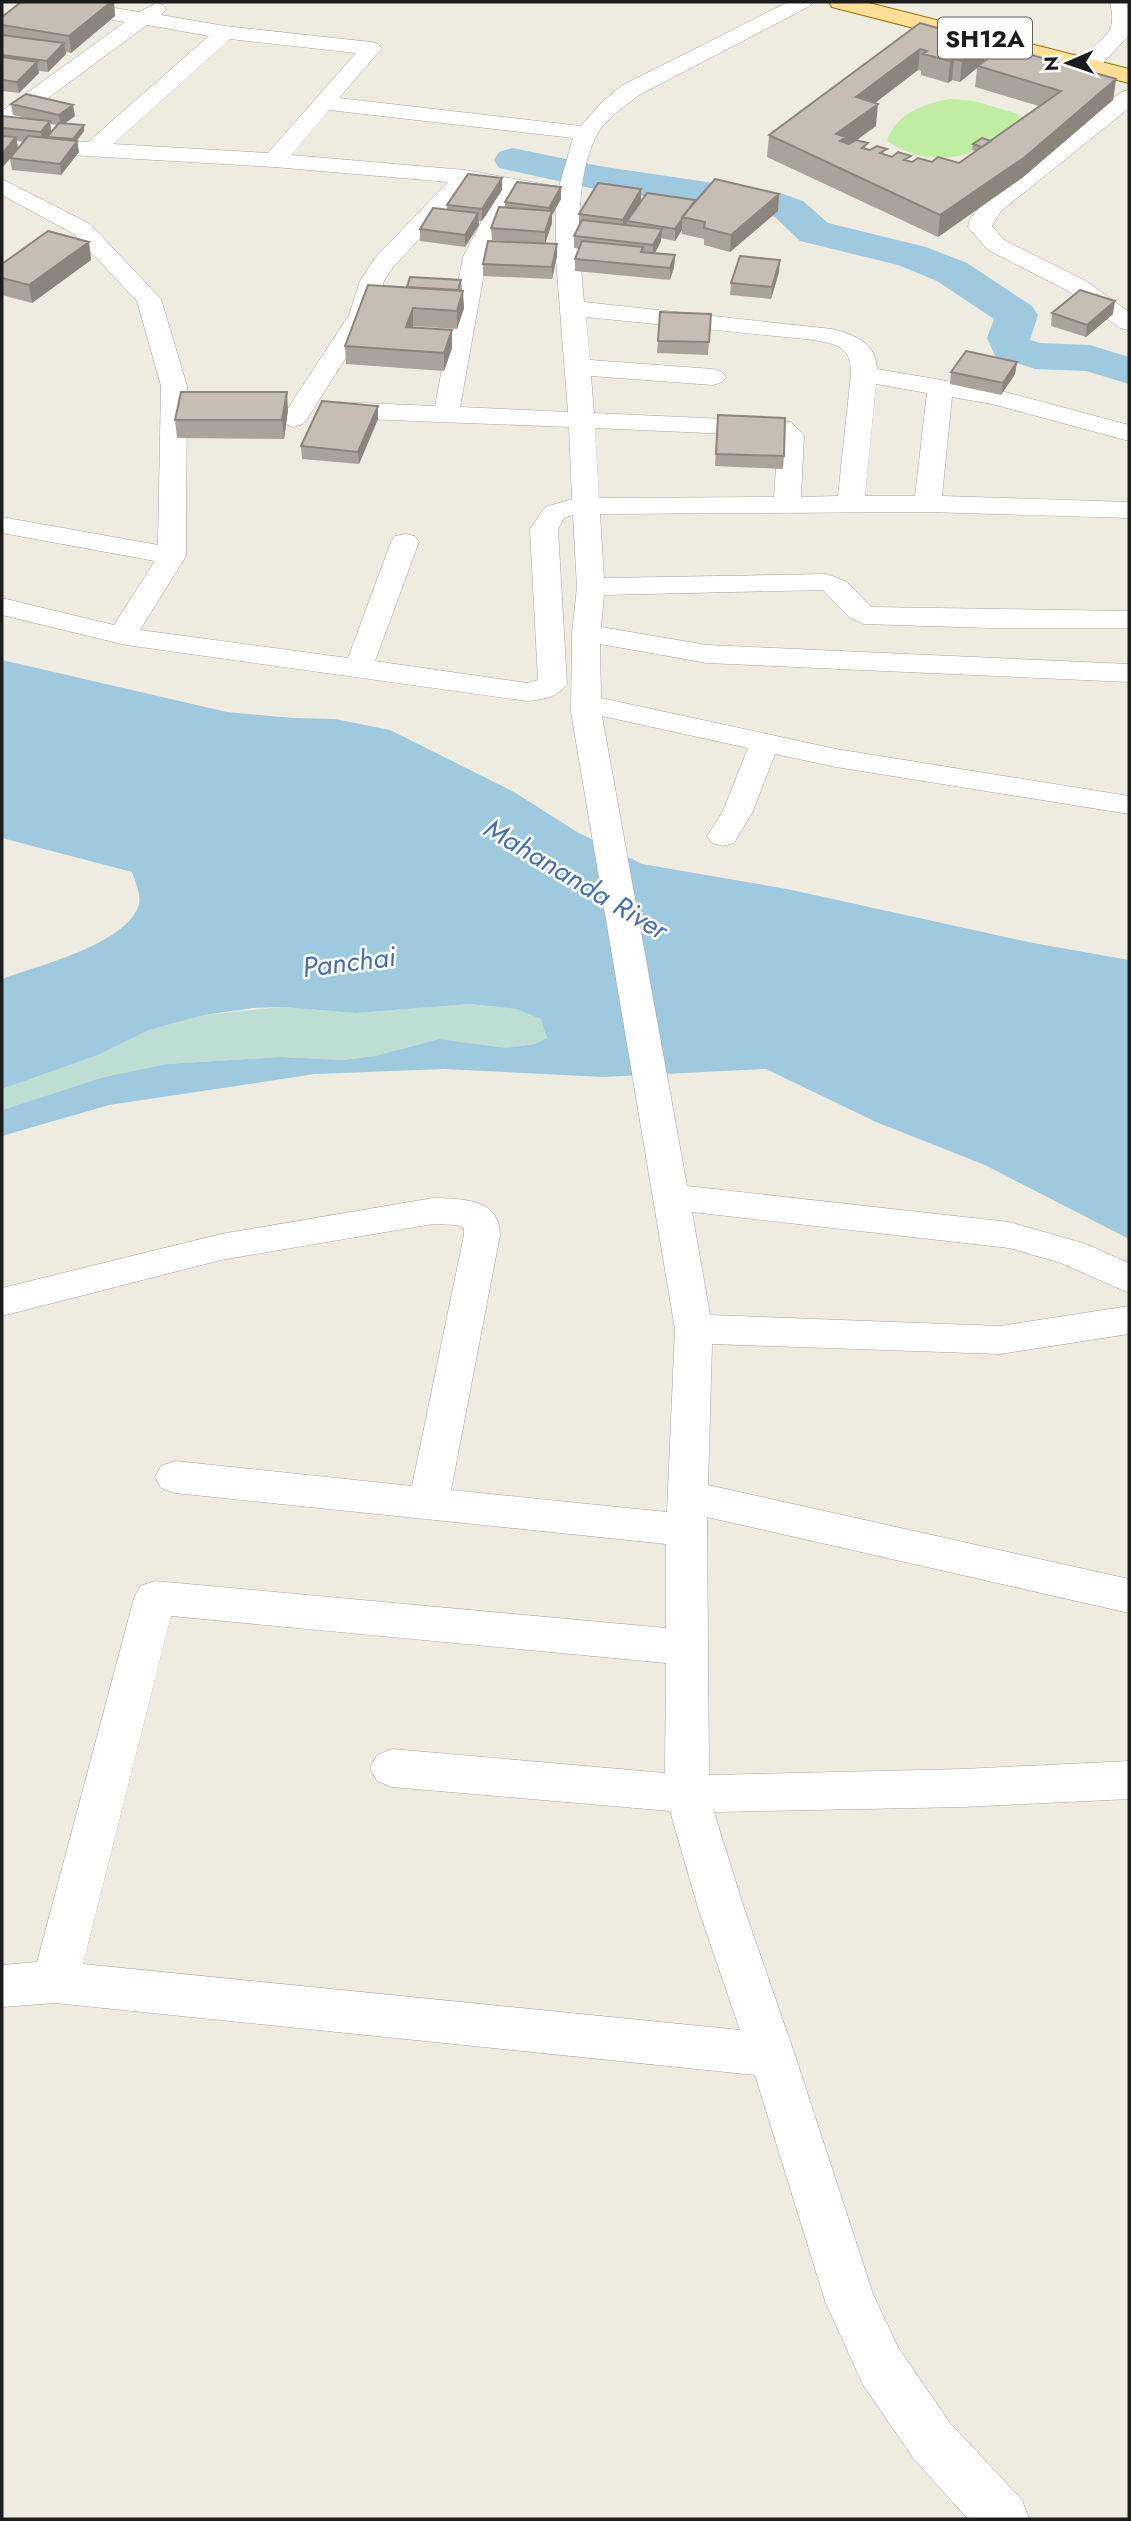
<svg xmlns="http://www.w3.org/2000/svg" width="1131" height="2521" font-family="Jost,sans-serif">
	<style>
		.grass { fill: #beeda3 }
		.wetland { fill: #bdded2 }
		.water { fill: #9ec9df }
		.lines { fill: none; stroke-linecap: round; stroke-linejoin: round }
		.river { fill: #9ec9df; fill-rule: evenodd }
		.minor-casing { stroke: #a3a3a3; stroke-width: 1 }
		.major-casing { stroke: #947500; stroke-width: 2 }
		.minor { fill: #fff; fill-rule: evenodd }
		.major { fill: #ffde95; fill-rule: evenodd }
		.wall { fill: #aaa39b; fill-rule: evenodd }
		.shaded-wall { fill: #8b857e }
		.building { fill: #c6beb4; stroke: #8b857e; stroke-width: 2 }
		.labels { text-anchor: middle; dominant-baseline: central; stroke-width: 5; stroke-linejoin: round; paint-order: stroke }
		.shield { fill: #fff; stroke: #606060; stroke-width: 2 }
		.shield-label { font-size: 24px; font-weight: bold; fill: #1c1c1c }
		.water-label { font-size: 28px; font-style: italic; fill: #436db1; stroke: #fff }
	</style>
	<rect width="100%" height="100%" fill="#eeece1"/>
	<!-- grass -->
	<path class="grass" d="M951,99l23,2 47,14c-32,43 -88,57 -134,26 8,-28 39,-38 64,-42z"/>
	<!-- wetland -->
	<path class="wetland" d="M470,1004l46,5 26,10 5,19 -12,6 -28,4 -68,-9 -64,17 -31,4 -63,-3 -114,7 -63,13 -102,33v-21l96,-34 51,-25 55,-15 78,-8 74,6z"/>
	<!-- water -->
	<path class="water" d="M2,660l225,52 66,6 42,1 55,11 124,62 63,40 65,32 145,25 246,54 96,17v279l-144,-74 -109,-43 -110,-53 -163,8 -159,-8 -129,5 -206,31 -107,31v-26l102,-33 63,-13 114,-7 63,3 31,-4 64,-17 68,9 28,-4 12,-6 -6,-19 -25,-10 -46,-5 -114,9 -74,-6 -29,1 -49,7 -55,15 -51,25 -96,34v-110c35,-13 126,-35 137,-75 2,-10 -4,-23 -7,-32l-130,-34z"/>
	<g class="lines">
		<!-- river -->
		<path class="river" d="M513,148l86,18 181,27 23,8 25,22 98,24 41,16 65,43 6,9 -8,25 10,3 50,2 39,12v27l-43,-13 -51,-2 -40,-13 -8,-18 7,-19 -57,-38 -39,-16 -98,-24 -25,-24 -16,-5 -160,-22 -100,-22 -5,-8 5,-8z"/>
		<defs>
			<path id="minor" d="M32,2h46l61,10 17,-9 7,2 3,4 -5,6 64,11 146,16 7,2 4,4 -43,50 242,28 22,-25 20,-16 165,-83h25l-3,4 -171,89c-14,11 -35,25 -43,41 -23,49 -17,114 -12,166l248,27c23,6 44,13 45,40l117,20 135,36v16l-137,-37 -40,-7 -10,99 187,6v16l-201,-6 -328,2 4,64 223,-4 20,8 24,25 258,4v17h-140l-125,-4 -15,-7 -26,-27 -219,5 -3,32 106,18 422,19v18l-422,-19 -107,-19 1,54 235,51 293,47v18l-293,-47 -61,-13 -22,57 -19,32 -11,3 -11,-3 -5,-7 16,-25 25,-63 -146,-32 85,470 322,36 77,22 43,19v30l-68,-30 -52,-15 -317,-36 18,103 290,11 129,-20v28l-129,20 -288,-10 -4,141 421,94v34l-422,-96 2,258 254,-6 166,-8v38l-166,8 -249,5 30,96 51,147 78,239 26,55 51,74 72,77 7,19h-61l-54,-60 -51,-74 -38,-84 -70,-226 -700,-72 -53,4v-42l35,-3 97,-364 6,-12 15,-5 511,47v-84l-491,-51 -14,-5 -6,-11 6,-11 14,-5 237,25 52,-251v-7l-7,-3 -24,-1 -212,36 -219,56v-28l219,-54 212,-36c29,1 67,0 67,37l-49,255 216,22 8,-183 -104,-617 1,-79 5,-46 -4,-72 -9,3 -6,11 9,155c-10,14 -24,15 -40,17l-401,-56 -124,-30v-17l112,27 41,-64 -153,-28v-16l156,28 3,-159 -24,-85 -63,-67 -72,-39v-16l88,45 71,75 26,87 -1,170 -46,74 208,28 43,-116 4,-6 10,-2 10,2 4,6 -44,119 152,22 11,-3 -8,-151 15,-22 27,-8 -3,-72 -231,-9 -9,-3 -4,-5 4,-5 9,-3 97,4 28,-149 35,-67 -28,-5 -77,82 -9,14 -11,34 -66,104 -4,5 -9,3 -9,-3 -4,-5 68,-104 11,-34 15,-23 73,-76 -174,-15 -272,-16v-14l86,5 121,-106 -62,-11 -137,101 -8,2v-17l123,-89 -83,-14 -7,-2zM230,39l126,14 -88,100 -155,-9zM329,110l244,28 -14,49 -94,-17 -174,-15zM519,194l37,7v58l12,153 -108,-5 27,-150zM586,317l219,22c26,4 47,4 46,35l-13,122 -37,1 3,-61 -13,-14 -197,-9 -3,-37 122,9 9,-3 4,-5 -4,-5 -9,-3 -123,-9zM876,384l51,9 -12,103h-50zM595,428l180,8 3,2 -4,59 -175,1zM171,1616l495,47 -1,110 -273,-24 -15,6 -7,13 7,13 15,6 278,24 28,97 42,122 -657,-66z
				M1110,2h19v33l-26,28h-16l-3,-5c18,-24 34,-21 26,-56z
				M1129,90v18l-128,103 -9,15 12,14 82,41 43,31v18l-9,-2 -52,-37 -80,-41 -20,-23 2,-8 15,-18 136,-109z"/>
			<path id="major" d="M829,2h36l264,67v14l-297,-76z"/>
		</defs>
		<!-- minor casing -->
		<use href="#minor" class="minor-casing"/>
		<!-- major casing -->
		<use href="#major" class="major-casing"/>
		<!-- minor -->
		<use href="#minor" class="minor"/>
		<!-- major -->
		<use href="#major" class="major"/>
	</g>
	<!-- wall -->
	<path class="wall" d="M21,2h93l1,14 -44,37 -5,-1v2l-18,18 -10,-1 1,2 -20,20 -17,-2v-74z
		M920,23l66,19 -2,19 132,18 -3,21 -91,78 -84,59 -171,-80 2,-22zM977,68l-2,19 64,19 -48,35 -18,3 -1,6 4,1 -17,12 -27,-1h-20l-45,-13 -11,-9 20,-14 -1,-23 43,-33 3,1v4l27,8 4,-3 8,2z
		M11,104l64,12 -10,7 19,2v6l-7,10 2,11 -18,23 -49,-5 -2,-11 -8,8v-51l29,3 -18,-4zM50,124l7,1 -6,7zM17,141l6,1 -5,6z
		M561,187v12l-9,16v8l-7,20 12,1v12l-5,23 -69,-3v-12l50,-21 -41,-3 -1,-12 14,-21v-5z
		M502,190l-20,31h-3v4l-14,22 -45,-6v-12l27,-19v-5z
		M641,201l54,2 83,8 -48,41 -26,-7v-6l-22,-5v-4l-7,11 -14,-3v3l-6,12 20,2 -1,12 -4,13 -95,-9v-12l5,-10 -6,-1v-12l5,-11v-11z
		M89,242l2,18 -59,43 -30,-8v-31z
		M779,272l-8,27 -41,-4 1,-12z
		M461,280l3,28 -7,21 -44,-3v1l39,21 -8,23 -98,-7 -1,-18 62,-59z
		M1052,313l61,1 -27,23 -35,-11z
		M711,314l-3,41 -51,-2 1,-12z
		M1017,362l-2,12 -14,21 -51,-11 1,-12z
		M378,406v13l-19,45 -57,-5 -1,-13z
		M288,410l-4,29 -107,-1 -2,-18z
		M718,415l66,41 -1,13 -68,-3z"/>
	<!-- shaded-wall -->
	<path class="shaded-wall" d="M111,2h3l1,14 -44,37 -2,-17z
		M986,42l-2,21 -6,3 -1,2 -17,14 2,-21z
		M64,43l2,11 -18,18 -1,-11z
		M920,49l-2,21 -64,49 2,-22z
		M954,59l-2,21 -4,3 2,-22z
		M37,62l2,11 -20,20 -2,-11z
		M1116,79l-3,21 -91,78 -84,59 2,-22z
		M878,104l-2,22 -30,22 -10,-14z
		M73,105l2,11 -14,10 -2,-11z
		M50,121l1,12 -8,11 -2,-12z
		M84,125v6l-11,14v-6z
		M16,137l2,12 -16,19v-14z
		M77,141l2,11 -18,23 -1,-11z
		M502,178v12l-20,31v-12z
		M561,187v12l-9,16v8l-7,21v-12l4,-14v-10z
		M641,189v12l-14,20 -1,5 -3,6v-12z
		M779,194l-1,17 -48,41 1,-17z
		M478,213l1,12 -14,22v-12z
		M682,218v12l-7,11v-12z
		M662,229l-1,12 -8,16v-12z
		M89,242l2,18 -59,43 -3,-18z
		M557,244v12l-5,23v-12z
		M675,255l-1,12 -4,13v-12z
		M780,260l-1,12 -8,27 1,-12z
		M463,291l1,17 -7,21v-18z
		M1115,301l-2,13 -27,23 1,-12z
		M413,308v18l-6,19 -1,-18z
		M452,330v18l-8,23v-18z
		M1017,362l-2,12 -14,21 2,-12z
		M287,392l1,18 -4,29 -2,-19z
		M378,406v13l-19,45 -1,-12z"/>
	<!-- building -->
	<path class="building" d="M21,2h90l-42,34 -67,-11v-8z
		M920,23l66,19 -24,19 -8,-2 -4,2 -27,-7 4,-3 -7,-2 -64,48 22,7 -42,30 10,3 -6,4 9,3 7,-4 12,3 -6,5 8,2 7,-4 10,3 -7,4 12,4 6,-5 13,4 -7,4 8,2 6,-4 14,4 6,-5 21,6 102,-72 -83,-25 26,-19 112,32 -91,78 -85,58 -171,-80z
		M2,35l62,8 -17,18 -45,-6z
		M2,57l35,5 -20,20 -15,-2z
		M26,94l47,11 -14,10 -48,-11z
		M2,116l48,5 -9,11 -39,-4z
		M59,123l25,2 -11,14 -26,-2z
		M2,136l14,1 -14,17z
		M28,136l49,5 -17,23 -50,-6z
		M982,138l9,3 -9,6 -9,-3z
		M468,174l34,4 -20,31 -35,-4z
		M715,179l64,15 -48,41 -27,-7 1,-6 -23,-5z
		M517,182l44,5 -12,21 -44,-6z
		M598,183l43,6 -18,31 -44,-6z
		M647,193l48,7 -20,29 -48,-8z
		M499,207l53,4 -7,21 -54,-4z
		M433,208l45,5 -13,22 -45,-6z
		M582,220l80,9 -9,16 -79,-9z
		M48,231l41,11 -60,43 -27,-7v-14z
		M488,241l69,3 -5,23 -69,-3z
		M582,241l61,6 -2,5 34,3 -5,13 -95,-9z
		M740,256l40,4 -8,27 -41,-4z
		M410,277l51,3 -3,10 -51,-3z
		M368,285l95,6 -6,20 -44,-3 -7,19 46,3 -8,23 -99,-7z
		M1080,290l35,11 -28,24 -35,-12z
		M660,312l51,2 -2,28 -51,-1z
		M966,351l51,11 -14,21 -52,-11z
		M181,392h106l-5,28h-107z
		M322,401l56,5 -20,46 -57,-6z
		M718,415l67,3 -1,38 -68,-2z"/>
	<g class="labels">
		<!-- shield labels -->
		<rect class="shield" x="938" y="17.5" width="94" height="41" rx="5"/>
		<g class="shield-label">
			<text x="985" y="38">SH12A</text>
		</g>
		<!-- water labels -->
		<g class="water-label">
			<text transform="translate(576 879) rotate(31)">Mahananda River</text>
			<text transform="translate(349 962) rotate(-7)">Panchai</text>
		</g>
	</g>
	<!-- border -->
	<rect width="1131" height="2521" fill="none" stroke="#1c1c1c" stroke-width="7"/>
	<!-- north arrow -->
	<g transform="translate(1068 63) rotate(268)" stroke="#ffffff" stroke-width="5" paint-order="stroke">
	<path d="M0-5L12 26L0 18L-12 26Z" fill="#1c1c1c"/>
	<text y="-10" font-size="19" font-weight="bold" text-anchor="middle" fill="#1c1c1c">N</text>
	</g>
</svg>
